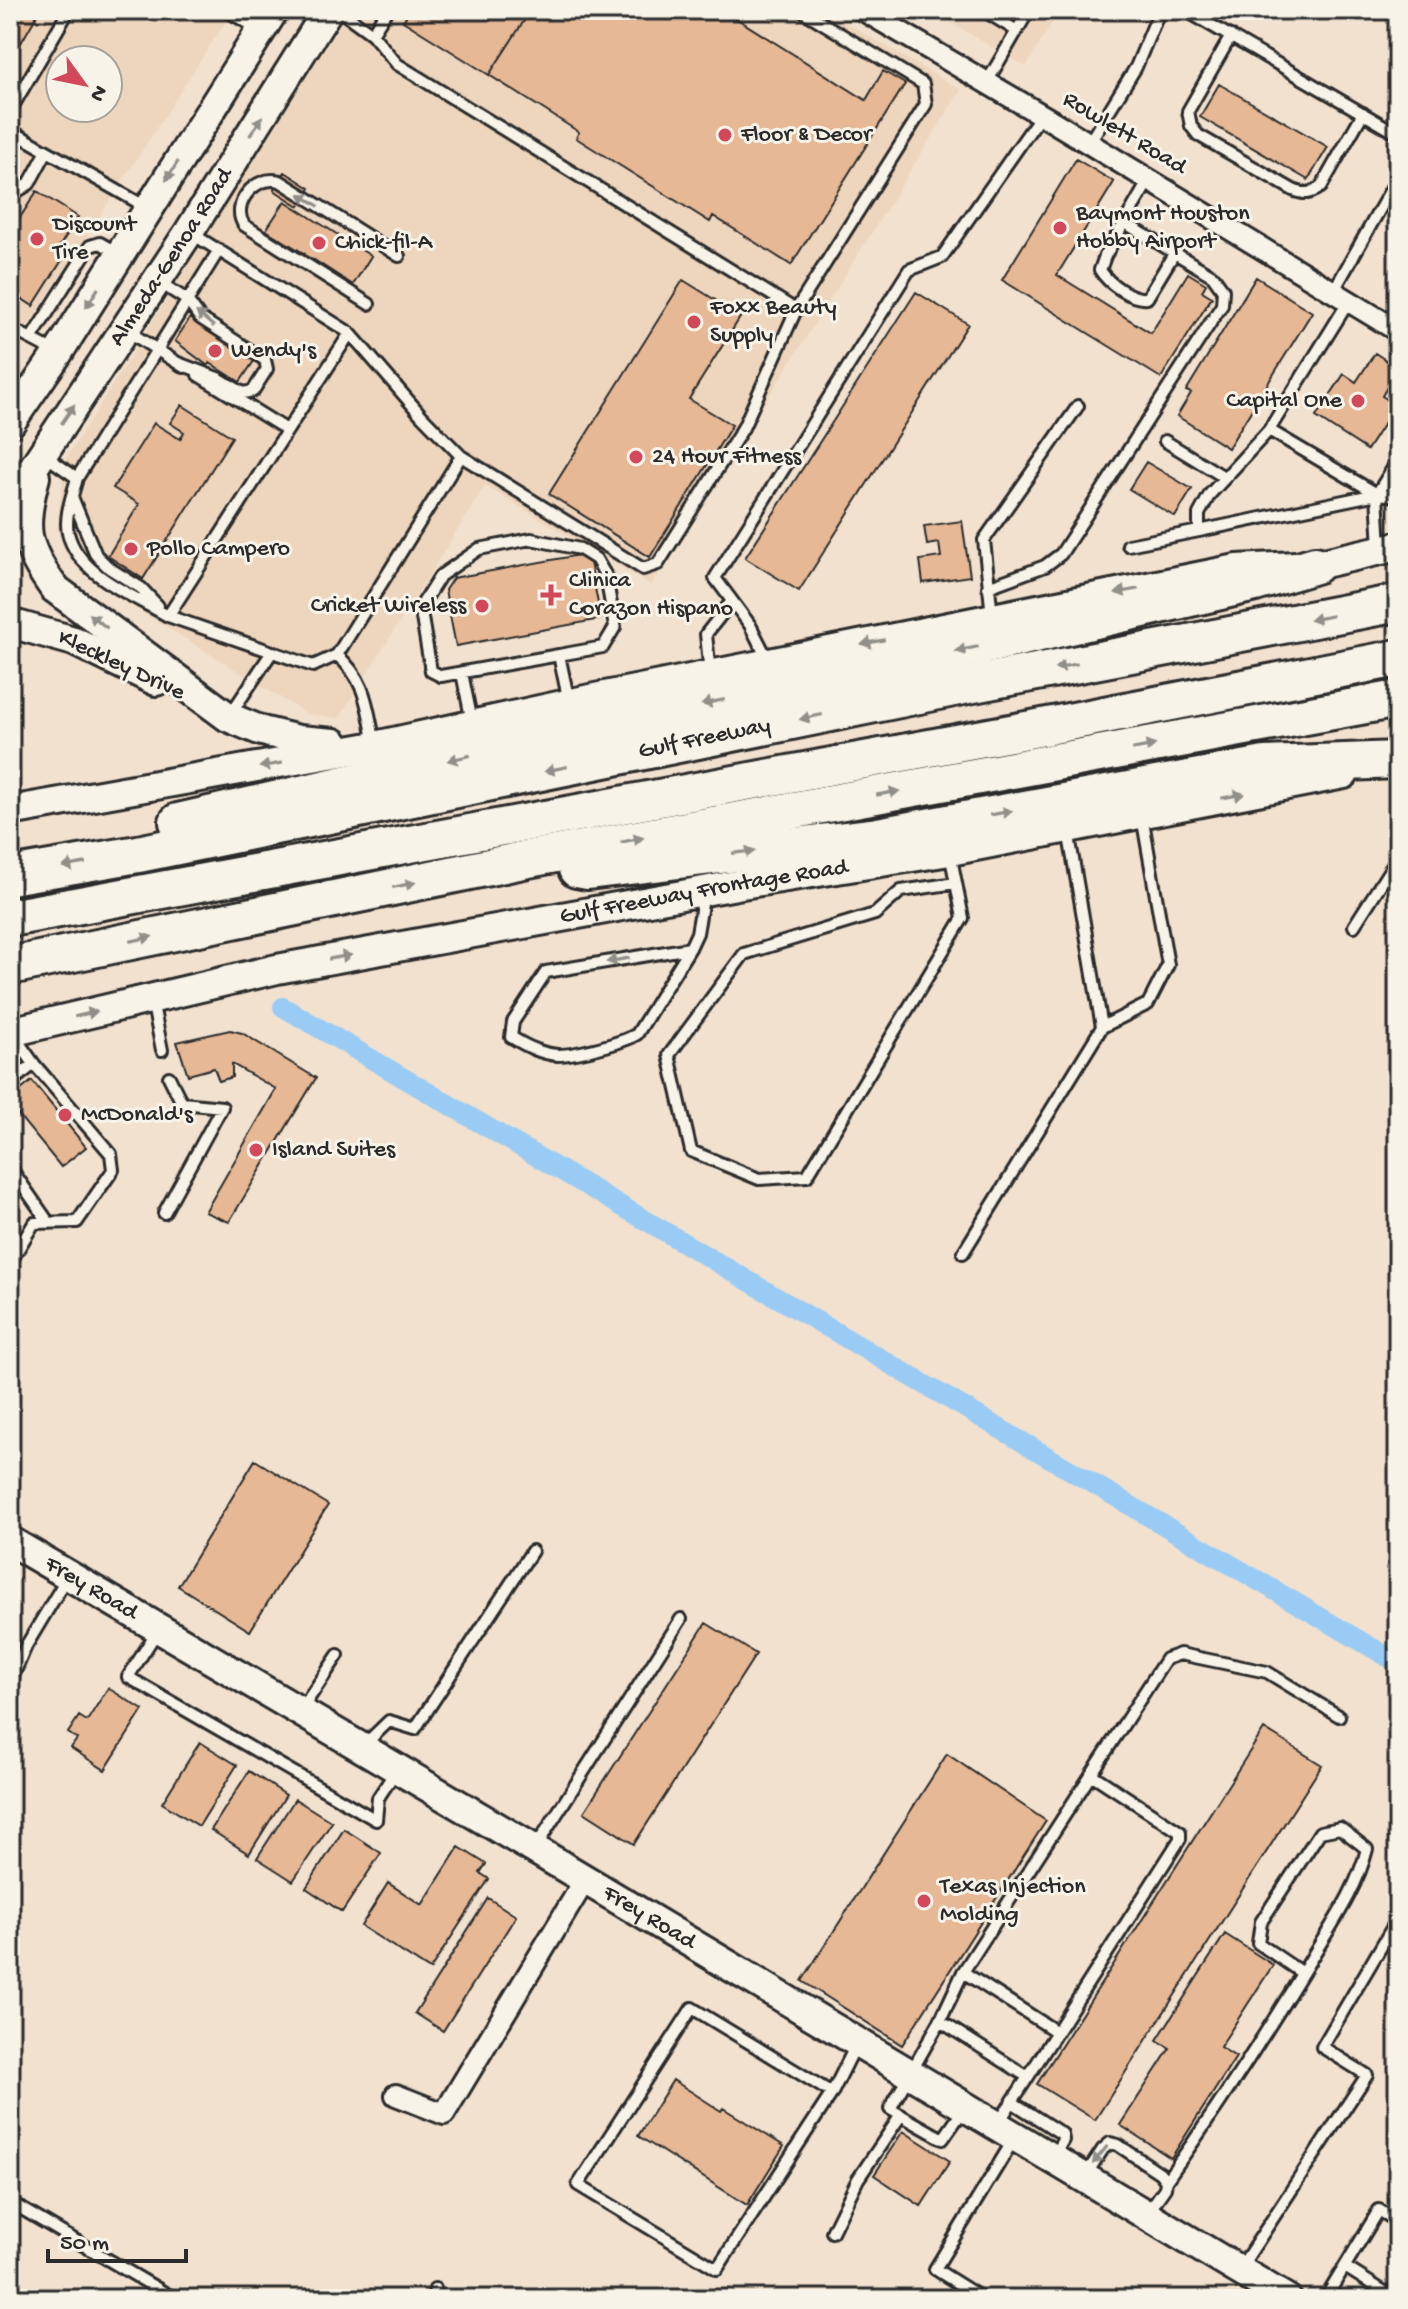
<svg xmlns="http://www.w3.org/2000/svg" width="1408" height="2309" font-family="'Gochi Hand',sans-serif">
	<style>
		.built { fill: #eed5be; fill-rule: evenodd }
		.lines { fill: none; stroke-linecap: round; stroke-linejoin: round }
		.canal { stroke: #99cbf5; stroke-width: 20 }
		.building { fill: #e6b896; stroke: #2b2b2b; stroke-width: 2 }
		.lane-casing { stroke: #2b2b2b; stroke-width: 16 }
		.street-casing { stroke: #2b2b2b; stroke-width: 26 }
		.secondary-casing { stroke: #2b2b2b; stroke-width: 34 }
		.highway-casing { stroke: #2b2b2b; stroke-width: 42 }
		.lane { stroke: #f7f3e8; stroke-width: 10 }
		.street { stroke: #f7f3e8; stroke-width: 20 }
		.secondary { stroke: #f7f3e8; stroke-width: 28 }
		.highway { stroke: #f7f3e8; stroke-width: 36 }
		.oneway { fill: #918f8a }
		.poi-dot { fill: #d1495b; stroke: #f7f3e8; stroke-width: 3 }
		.labels { text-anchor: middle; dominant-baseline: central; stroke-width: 6; stroke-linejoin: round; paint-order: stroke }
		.street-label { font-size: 24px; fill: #2b2b2b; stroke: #f7f3e8 }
		.poi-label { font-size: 24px; fill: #2b2b2b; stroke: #f7f3e8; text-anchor: start }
	</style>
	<rect width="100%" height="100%" fill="#f2e1cf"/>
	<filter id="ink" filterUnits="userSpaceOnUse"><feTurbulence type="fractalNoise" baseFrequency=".0125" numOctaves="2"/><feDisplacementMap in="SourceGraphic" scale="16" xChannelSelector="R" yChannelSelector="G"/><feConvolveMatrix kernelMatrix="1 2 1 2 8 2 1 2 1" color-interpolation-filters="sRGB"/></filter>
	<g filter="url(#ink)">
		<!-- built -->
		<path class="built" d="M10,10h223l-223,345zM60,60h48v48h-48z
			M349,10h475l137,80 -310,495 -166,-99 -146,232 -32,-4 -215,-133 -26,-27 -9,-26 8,-68z
			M929,10h130l-33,57z"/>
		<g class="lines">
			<!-- canal -->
			<path class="canal" d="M283,1007l1115,656"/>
		</g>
		<!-- building -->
		<path class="building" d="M10,10h30l-30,52z
			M410,10h121l-42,65 -86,-54z
			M531,10h192l143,90 17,-29 22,13 -114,181 -78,-49 -3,6 -134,-84 3,-6 -90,-57z
			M1219,84l109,63 -20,33 -108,-63z
			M1076,159l38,23 -57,93 94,58 37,-60 18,11 -4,7 10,6 -51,81 -159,-98z
			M285,172l25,16 -11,18 -25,-16z
			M37,191l41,26 -22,35 8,5 -31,49 -23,-15v-67l4,3z
			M285,201l86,55 -18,29 -39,-25 -1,2 -10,-6 2,-2 -39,-24z
			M1256,277l56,35 -84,136 -51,-32 14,-23 -5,-2z
			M683,280l58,36 -52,83 43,26 -82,132 -101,-63z
			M916,292l52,32 -169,267 -54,-33z
			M190,318l64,43 -14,21 -30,-19 -2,3 -33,-25z
			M1375,353l23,15 -16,28 14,9 -29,45 -51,-33 28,-43 12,8z
			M182,405l50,32 -89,142 -35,-23 31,-52 -26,-16 41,-65 26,16 4,-7 -14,-9z
			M1146,462l46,27 -17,28 -46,-28z
			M962,521l8,55 -47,7 -3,-23 21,-3 -2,-14 -12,2 -3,-19z
			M579,555l11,7 11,57 -145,27 -11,-56 8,-12z
			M230,1030l12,3 74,45 -87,144 -24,-10 71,-123 -44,-25v13l-13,4 -5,-13 -26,7 -11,-33z
			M32,1081l54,66 -25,20 -51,-62v-6z
			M255,1460l73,45 -78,126 -72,-45z
			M706,1623l50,31 -122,190 -50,-32z
			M108,1688l35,22 -38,60 -34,-22 6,-9 -9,-6 11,-17 8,5z
			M1264,1729l58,36 -227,355 -58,-36z
			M200,1742l37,23 -38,61 -37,-23z
			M947,1754l99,67 -144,224 -100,-64z
			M249,1771l37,24 -37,59 -38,-24z
			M295,1799l37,23 -39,59 -36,-23z
			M344,1829l37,24 -39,59 -36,-24z
			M459,1847l27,17 -6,9 9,6 -59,91 -69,-44 27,-43 34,22z
			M488,1898l28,18 -73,115 -28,-18z
			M1225,1934l48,31 -53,82 16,10 -65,101 -51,-33 50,-77 -13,-8z
			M673,2080l48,31 2,-3 61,38 -37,59 -109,-69z
			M903,2131l47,30 -29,45 -47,-31z"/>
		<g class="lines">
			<defs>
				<path id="lane" d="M226,10l34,20
					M339,10l33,24 25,30 399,246
					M983,10l34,21
					M1185,10l213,124
					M372,34l15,-24
					M1231,36l-43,75 3,15 7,9 95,55c12,5 17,4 28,-3l42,-74
					M987,82l42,-72
					M10,111l59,-101
					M10,130l138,78
					M1089,143l47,-76 24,-57
					M1149,180l-44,76 -5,14c8,13 31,30 47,28l28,-46
					M10,196l19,-12 18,-33
					M191,233l159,100 71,82 40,41 -124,199c30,26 30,52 38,89
					M159,282l28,18 13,18 65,42 2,9 -14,22 -10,2 -23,-14 -42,-16
					M1333,292l65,-115
					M1349,301l-80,129 108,64 21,2
					M369,304l-125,-79c-14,-20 11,-51 36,-44l119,75
					M10,328l46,24
					M126,330l58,37
					M31,339l59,-93 10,-3 18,10
					M198,375l89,55
					M1269,430l-59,64 -11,20v17l178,-37
					M1165,441l59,36
					M44,455l33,23c-4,16 -13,38 -9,55 10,42 66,63 100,83
					M461,456l182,113 15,-5 85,-136 53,-118 130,-206 -3,-20 -122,-74
					M77,478l142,-228
					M72,497l24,58 13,13 32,20 17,18
					M1128,545l71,-14
					M1380,548l-3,-54 21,-34
					M988,587l57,-21 16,-12 161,-249 1,-15 -10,-14 -83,-50 -3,-5
					M992,616l-8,-76 94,-134
					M337,655l-24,11 -145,-50 182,-283
					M559,655l-118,21 -10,-5 -10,-59 2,-9 17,-27 39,-27 52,-10 49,10 16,10 10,17 9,51 -12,20 -44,8 10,47
					M769,662l-19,-37 -35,-47 194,-308 33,-13 99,-142
					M462,673l10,49
					M710,674l-4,-40 26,-33
					M230,715l42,-63
					M1068,830l34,197
					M950,853l13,65 -156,258 -48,3 -68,-28 -22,-96 75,-101 131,-40 26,-23 55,-8
					M1354,926l44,-69
					M690,948l-144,24 -33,50 -2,15c15,9 30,17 47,18 17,0 65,-12 79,-21l53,-86 7,-15 7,-40
					M152,1000l10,50
					M10,1083l24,-19
					M10,1167l39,56
					M164,1213l58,-106 -40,-4 -13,-26
					M963,1253l139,-226 46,-23 20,-39 -26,-149
					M10,1263l24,-40 43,-1 36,-52 -2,-16 -77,-90 -22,-31
					M158,1630l-30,47 248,143 2,-22 19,-29
					M10,1683l16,-37 42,-70
					M301,1710l37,-55
					M363,1746l26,-25 26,8 117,-178
					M535,1848l146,-229
					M963,1972l94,60
					M692,2008l140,85 -115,176 -139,-84z
					M940,2021l23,-49 203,-313 14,-5 87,18 72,44
					M1028,2077l152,-238v-7l-89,-58
					M832,2093l24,-48
					M1012,2102l50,32 1,6 -10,17
					M964,2109l-21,30 -53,-30 50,-88 88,56 -31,48
					M1085,2176l18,-27 7,-6 8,2 42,28 6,8
					M10,2202l165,97
					M1146,2215l19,-27 1,-7c51,-72 99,-146 145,-222 21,-35 46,-70 56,-110l-27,-21 -20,4 -59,90 -3,21 44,30
					M832,2232l26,-53 43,-64
					M1345,2267l49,31
					M1239,2270l128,-195 -45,-28 76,-129
					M433,2299l2,-10
					M983,2299l-48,-30 79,-130
					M1325,2299l54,-89 19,12"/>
				<path id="street" d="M863,10l189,111 346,210
					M396,2095l48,19 141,-234"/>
				<g id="secondary">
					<path d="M10,423l48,-70 216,-343"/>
					<path d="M35,477c-14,51 -11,69 19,111l174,129 34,14 37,9 35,3"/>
					<path id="s1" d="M10,503l179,-271 139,-222"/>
					<path d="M10,623l64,18 82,40"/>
					<path d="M10,811l365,-65 215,-47 647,-130 78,-4 83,-19"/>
					<path id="s2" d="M10,1032l267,-63 465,-85 208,-33 394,-77"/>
					<path id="s3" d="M10,1541l524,308 753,450"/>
					<path d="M1397,2299l1,-1"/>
				</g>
				<g id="highway">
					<path d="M178,822l409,-93 405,-85 263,-61 60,-18"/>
					<path d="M577,869l11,2 290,-35 387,-71 133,-5"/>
					<path id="s4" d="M10,876l128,-22 830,-169 430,-82"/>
					<path d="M10,918l1033,-191 355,-69"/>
					<path d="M10,966l518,-107 870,-160"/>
				</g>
			</defs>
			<!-- lane casing -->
			<use href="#lane" class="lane-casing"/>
			<!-- street casing -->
			<use href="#street" class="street-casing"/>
			<!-- secondary casing -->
			<use href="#secondary" class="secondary-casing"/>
			<!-- highway casing -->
			<use href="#highway" class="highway-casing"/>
			<!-- lane -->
			<use href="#lane" class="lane"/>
			<!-- street -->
			<use href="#street" class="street"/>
			<!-- secondary -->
			<use href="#secondary" class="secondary"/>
			<!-- highway -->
			<use href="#highway" class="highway"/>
		</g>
		<!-- one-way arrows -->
		<defs><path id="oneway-solid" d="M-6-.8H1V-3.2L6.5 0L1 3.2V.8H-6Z" transform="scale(2)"/></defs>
		<g class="oneway">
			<use href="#oneway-solid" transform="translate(256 126) rotate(-58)"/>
			<use href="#oneway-solid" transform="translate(172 171) rotate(122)"/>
			<use href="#oneway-solid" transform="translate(309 200) rotate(-148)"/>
			<use href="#oneway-solid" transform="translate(92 298) rotate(122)"/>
			<use href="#oneway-solid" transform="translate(205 319) rotate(-140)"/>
			<use href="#oneway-solid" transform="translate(68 414) rotate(-56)"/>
			<use href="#oneway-solid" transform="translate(1127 591) rotate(169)"/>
			<use href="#oneway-solid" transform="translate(1321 618) rotate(169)"/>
			<use href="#oneway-solid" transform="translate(98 621) rotate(-143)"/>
			<use href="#oneway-solid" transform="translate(873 642) rotate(169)"/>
			<use href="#oneway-solid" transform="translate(967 649) rotate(168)"/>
			<use href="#oneway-solid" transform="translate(1066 666) rotate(169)"/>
			<use href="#oneway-solid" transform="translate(713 702) rotate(168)"/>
			<use href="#oneway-solid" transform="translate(811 717) rotate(168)"/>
			<use href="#oneway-solid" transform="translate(1144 747) rotate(-11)"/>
			<use href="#oneway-solid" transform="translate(459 758) rotate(167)"/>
			<use href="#oneway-solid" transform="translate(271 765) rotate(170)"/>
			<use href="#oneway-solid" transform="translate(556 769) rotate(168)"/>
			<use href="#oneway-solid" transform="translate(888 793) rotate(-10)"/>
			<use href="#oneway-solid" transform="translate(1233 796) rotate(-11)"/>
			<use href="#oneway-solid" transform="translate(1001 813) rotate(-10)"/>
			<use href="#oneway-solid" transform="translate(632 840) rotate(-11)"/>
			<use href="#oneway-solid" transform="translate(744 852) rotate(-7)"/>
			<use href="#oneway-solid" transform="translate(74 865) rotate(170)"/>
			<use href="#oneway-solid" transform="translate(404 885) rotate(-12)"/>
			<use href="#oneway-solid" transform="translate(141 939) rotate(-12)"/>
			<use href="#oneway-solid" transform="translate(340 957) rotate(-10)"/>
			<use href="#oneway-solid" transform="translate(618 960) rotate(170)"/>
			<use href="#oneway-solid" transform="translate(86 1014) rotate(-13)"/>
			<use href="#oneway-solid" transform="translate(1100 2155) rotate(129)"/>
		</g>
	</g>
	<!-- markers -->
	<g class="poi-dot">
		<circle cx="725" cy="135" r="8"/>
		<circle cx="1060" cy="228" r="8"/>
		<circle cx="37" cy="239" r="8"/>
		<circle cx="319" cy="243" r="8"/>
		<circle cx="694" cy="322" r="8"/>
		<circle cx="215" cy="351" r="8"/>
		<circle cx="1358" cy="401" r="8"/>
		<circle cx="636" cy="457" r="8"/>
		<circle cx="131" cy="549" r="8"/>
		<path d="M547 583h8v8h8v8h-8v8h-8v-8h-8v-8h8z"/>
		<circle cx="482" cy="606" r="8"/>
		<circle cx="65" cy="1115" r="8"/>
		<circle cx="256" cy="1150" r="8"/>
		<circle cx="924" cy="1901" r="8"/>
	</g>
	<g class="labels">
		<!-- street labels -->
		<g class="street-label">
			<text transform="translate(1124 134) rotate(31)">Rowlett Road</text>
			<text stroke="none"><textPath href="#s1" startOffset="294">Almeda-Genoa Road</textPath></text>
			<text transform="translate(121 666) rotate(25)">Kleckley Drive</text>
			<text stroke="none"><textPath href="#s4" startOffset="708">Gulf Freeway</textPath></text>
			<text stroke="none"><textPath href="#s2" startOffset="708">Gulf Freeway Frontage Road</textPath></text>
			<text stroke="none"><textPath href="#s3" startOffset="94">Frey Road</textPath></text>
			<text stroke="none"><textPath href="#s3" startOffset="742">Frey Road</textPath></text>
		</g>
		<!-- poi labels -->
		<g class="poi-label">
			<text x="741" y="135">Floor &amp; Decor</text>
			<text x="1076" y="214">Baymont Houston<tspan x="1076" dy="28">Hobby Airport</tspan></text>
			<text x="53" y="225">Discount<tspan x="53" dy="28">Tire</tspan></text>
			<text x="335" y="243">Chick-fil-A</text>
			<text x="710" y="308">Foxx Beauty<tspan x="710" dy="28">Supply</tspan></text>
			<text x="231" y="351">Wendy's</text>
			<text x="1342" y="401" text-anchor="end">Capital One</text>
			<text x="652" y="457">24 Hour Fitness</text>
			<text x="147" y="549">Pollo Campero</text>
			<text x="569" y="581">Clinica<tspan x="569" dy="28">Corazon Hispano</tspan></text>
			<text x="466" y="606" text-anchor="end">Cricket Wireless</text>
			<text x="81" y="1115">McDonald's</text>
			<text x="272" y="1150">Island Suites</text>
			<text x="940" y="1887">Texas Injection<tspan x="940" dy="28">Molding</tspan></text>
		</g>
	</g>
	<!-- margin -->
	<rect width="1408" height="2309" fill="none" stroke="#f7f3e8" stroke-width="40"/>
	<rect x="20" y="20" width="1368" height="2269" fill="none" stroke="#2b2b2b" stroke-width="3" filter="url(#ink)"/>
	<!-- north arrow -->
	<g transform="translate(84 84) rotate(123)"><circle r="38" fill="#f7f3e8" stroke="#a5a39c" stroke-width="2"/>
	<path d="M0-6L14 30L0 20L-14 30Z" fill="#d1495b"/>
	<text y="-12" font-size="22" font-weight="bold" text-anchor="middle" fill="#2b2b2b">N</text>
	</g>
	<!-- scale -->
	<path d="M48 2249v12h138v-12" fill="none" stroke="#2b2b2b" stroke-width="4"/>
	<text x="60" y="2249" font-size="24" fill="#2b2b2b" stroke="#f7f3e8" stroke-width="6" paint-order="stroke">50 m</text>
</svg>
